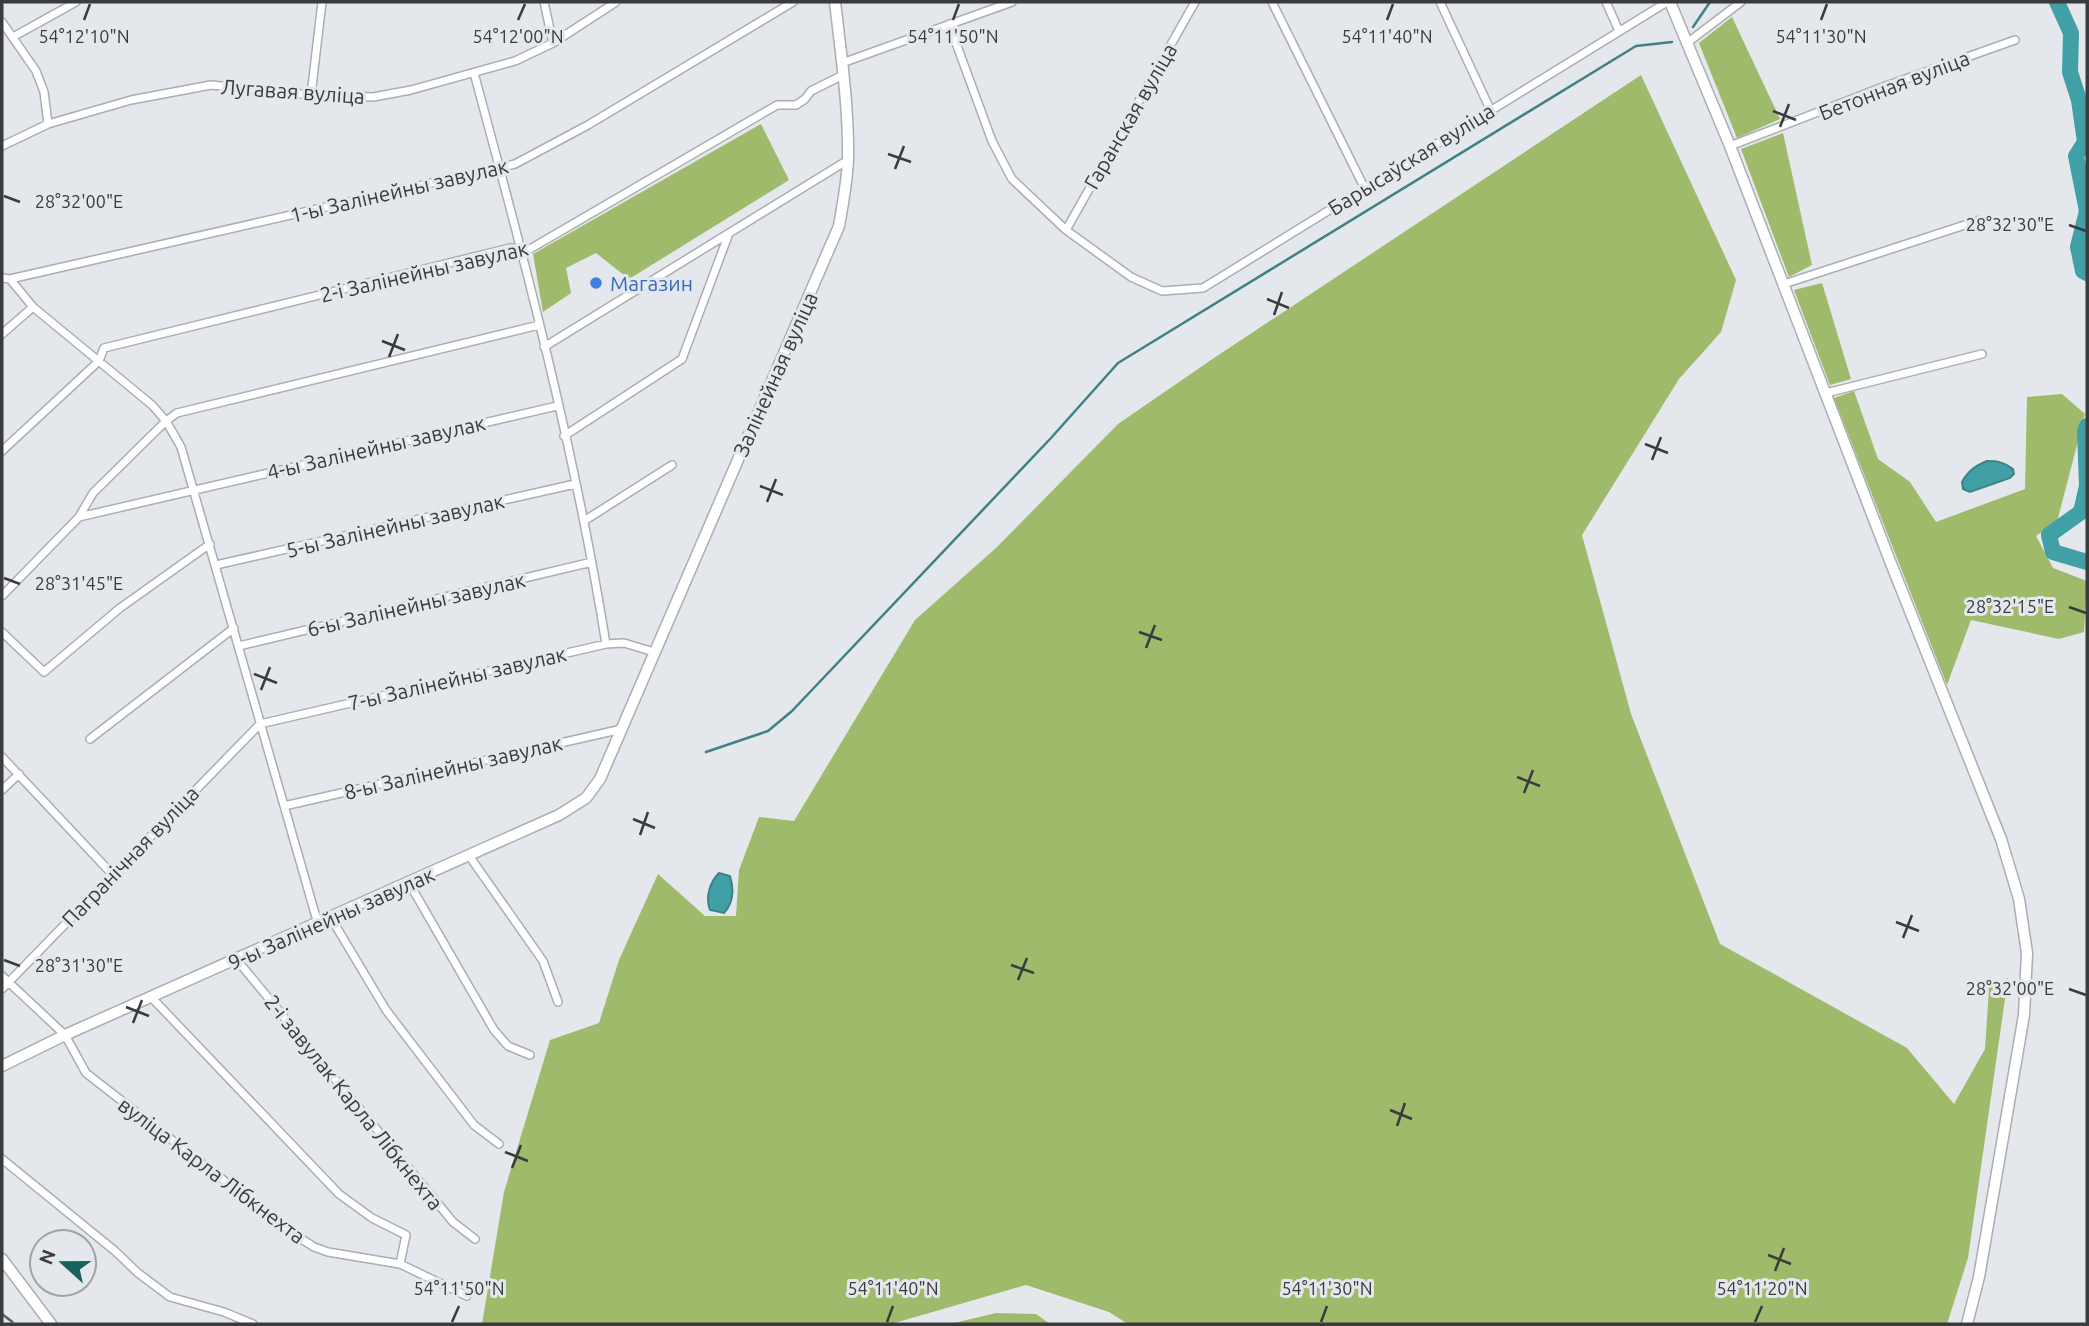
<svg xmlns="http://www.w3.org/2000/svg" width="2089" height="1326" font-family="Ubuntu,sans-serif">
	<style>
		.forest { fill: #9eba6a }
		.water { fill: #40a0a6; stroke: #3e8286; stroke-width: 2 }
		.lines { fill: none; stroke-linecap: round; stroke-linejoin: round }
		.stream { stroke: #3e8286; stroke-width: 2.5 }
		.river { stroke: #40a0a6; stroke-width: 16 }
		.street-casing { stroke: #aaadb2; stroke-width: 10 }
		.secondary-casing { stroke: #aaadb2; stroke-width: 13 }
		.street { stroke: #fff; stroke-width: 7 }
		.secondary { stroke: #fff; stroke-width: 10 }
		.rail { stroke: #5d5f61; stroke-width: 2.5; stroke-dasharray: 14 7; stroke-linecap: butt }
		.ticks { fill: none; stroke: #3a3b3d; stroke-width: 2.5 }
		.shop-dot { fill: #3f7fe0; stroke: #e4e7ec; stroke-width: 2.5 }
		.labels { text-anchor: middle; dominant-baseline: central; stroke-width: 6; stroke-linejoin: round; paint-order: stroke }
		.street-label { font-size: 21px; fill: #3a3b3d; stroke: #e4e7ec }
		.shop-label { font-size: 21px; fill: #366cbe; stroke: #e4e7ec; text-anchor: start }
		.ticks-label { font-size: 18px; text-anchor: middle; fill: #3a3b3d; stroke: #e4e7ec; stroke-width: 6; stroke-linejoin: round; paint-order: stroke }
	</style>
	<rect width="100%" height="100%" fill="#e4e7ec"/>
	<!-- forest -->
	<path class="forest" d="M1732,17l48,102 -43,19 -38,-95z
		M1641,75l95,205 -15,52 -42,47 -97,156 49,179 89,230 187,104 47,56 31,-55 4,-61 19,-10 -40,280 -21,66h-819l-19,-12 -83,-27 -135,39h-409l22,-132 46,-152 49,-17 20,-63 39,-86 47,42h31l3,-46 20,-53 35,4 121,-201 81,-72 122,-124 93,-64z
		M761,124l28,56 -160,99 -33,-26 -30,15 5,25 -28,19 -10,-58z
		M1783,133l29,132 -23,12 -48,-128z
		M1822,283l29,96 -21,6 -36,-95z
		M1854,391l24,68 32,23 26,40 89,-33 2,-92 35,-3 23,20 -28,108 -21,14 17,32 34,13 -3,51 -25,7 -88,-19 -24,65 -113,-287z
		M996,1313l40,1 14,10h-100z"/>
	<!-- water -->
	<path class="water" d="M1987,461c10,0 17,1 26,8l1,5 -4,4 -40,14 -7,-3 -1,-7c6,-11 13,-16 25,-21z
		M719,873l11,3c4,13 4,26 -6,37l-14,-3c-5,-13 0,-28 9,-37z"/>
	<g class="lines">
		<!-- stream -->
		<path class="stream" d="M1693,27l17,-25
			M706,752l62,-21 24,-20 259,-273 67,-75 518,-317 36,-4"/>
		<!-- river -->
		<path class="river" d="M2057,2l14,31 -1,39 9,28 6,42 -9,14 11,55 -9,36 5,24 4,2
			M2087,426l-2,5 2,55 -6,26 -32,23 4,17 34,10"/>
		<defs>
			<path id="street" d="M544,2l9,41
				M1272,2l92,185
				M1440,2l50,107
				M1606,2l13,29
				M2,22l34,49 8,21 4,32
				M949,24l43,117 20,38 54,51 65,47 31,14 41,-3 464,-286
				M13,37l63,-35
				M1687,43l54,-41
				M842,63l170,-61
				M474,73c51,188 101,378 132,571
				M311,95l11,-93
				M2,146l46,-22 83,-24 80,-15 100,10 62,2 38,-7 104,-29 38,-18 63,-41
				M1730,146l153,-59 132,-47
				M1066,230l129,-228
				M2,278l8,1 23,28 119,98 14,16 15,26 137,477
				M10,279l505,-115 73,-39 205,-123
				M1784,284l196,-64
				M2,334l31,-27
				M544,347l304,-187
				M1826,393l156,-39
				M564,436l118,-77 46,-123
				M2,451l97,-90 5,-13 406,-100 20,1 247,-144h19l9,-6 6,-8 32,-16
				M79,517l14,-24 73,-72 11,-8 362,-88
				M584,521l88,-56
				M216,565l359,-81
				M2,596l77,-79 478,-111
				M2,632l42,40 76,-64 90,-64
				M239,646l353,-84
				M90,739l144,-111
				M2,757l110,117
				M2,790l17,-16
				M284,806l338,-77
				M470,857l73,104 15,41
				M409,883l85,147 14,16 22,9
				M331,918l55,92 88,115 25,19
				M237,960l216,262 22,17
				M2,976l63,59 21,38 203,158 25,16 14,5 72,12 67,32
				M2,989l258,-265 346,-80 18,-1 30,9
				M152,998l187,196 33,24 34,17 -6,29
				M2,1159l113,92 23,22 32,24 54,15 29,12"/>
			<path id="secondary" d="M1670,2l60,144 160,415 111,278 18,60 8,54 -3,62 -45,262 -12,47
				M2,1066l63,-31 494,-220 27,-17 14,-19 239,-553c4,-22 8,-44 9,-66 1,-52 -7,-106 -13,-158
				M2,1259l49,65"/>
		</defs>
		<!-- street casing -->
		<use href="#street" class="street-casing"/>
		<!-- secondary casing -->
		<use href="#secondary" class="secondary-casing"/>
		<!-- street -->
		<use href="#street" class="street"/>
		<!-- secondary -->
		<use href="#secondary" class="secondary"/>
		<!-- rail -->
		<path class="rail" d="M2,1314l13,10"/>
	</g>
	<!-- ticks -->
	<path class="ticks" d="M84,20l6,-16M518,20l7,-16M953,20l6,-16M1387,20l6,-16M1821,20l6,-16M1773,111l23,9M1780,127l9,-23M888,154l23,8M895,169l9,-23M4,196l16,6M2069,225l17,6M1267,299l22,9M1274,315l8,-23M382,341l23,9M389,357l9,-23M1645,444l23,9M1652,460l9,-23M760,486l23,9M767,502l9,-23M4,578l16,6M2069,607l17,6M1139,632l23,8M1146,648l9,-23M254,674l23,9M261,690l9,-23M1517,777l23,9M1524,793l9,-23M633,819l22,9M640,835l8,-23M1896,922l23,9M1903,938l9,-23M4,960l16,6M1011,965l23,8M1018,980l9,-22M2069,989l17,6M126,1007l23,9M133,1023l9,-23M1390,1110l22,9M1397,1126l8,-23M505,1152l23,9M512,1168l9,-23M1768,1255l23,9M1775,1271l9,-23M452,1322l7,-16M887,1322l6,-16M1321,1322l6,-16M1755,1322l7,-16"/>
	<!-- markers -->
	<circle class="shop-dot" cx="596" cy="283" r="7"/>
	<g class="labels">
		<!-- street labels -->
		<g class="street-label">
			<text transform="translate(1894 85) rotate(-21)">Бетонная вуліца</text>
			<text transform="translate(293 91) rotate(4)">Лугавая вуліца</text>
			<text transform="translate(1130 116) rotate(-60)">Гаранская вуліца</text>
			<text transform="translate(1411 159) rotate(-32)">Барысаўская вуліца</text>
			<text transform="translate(399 190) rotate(-13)">1-ы Залінейны завулак</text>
			<text transform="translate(424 271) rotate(-13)">2-і Залінейны завулак</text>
			<text transform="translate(775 374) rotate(-66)">Залінейная вуліца</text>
			<text transform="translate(376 447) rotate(-13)">4-ы Залінейны завулак</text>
			<text transform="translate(395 525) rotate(-13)">5-ы Залінейны завулак</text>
			<text transform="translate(416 604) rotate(-13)">6-ы Залінейны завулак</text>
			<text transform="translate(457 678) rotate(-13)">7-ы Залінейны завулак</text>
			<text transform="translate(453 767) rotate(-13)">8-ы Залінейны завулак</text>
			<text transform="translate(130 856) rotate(-46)">Пагранічная вуліца</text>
			<text transform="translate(331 918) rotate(-24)">9-ы Залінейны завулак</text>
			<text transform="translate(354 1102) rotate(51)">2-і завулак Карла Лібкнехта</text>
			<text transform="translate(212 1170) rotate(37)">вуліца Карла Лібкнехта</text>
		</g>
		<!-- shop labels -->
		<g class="shop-label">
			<text x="610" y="283">Магазин</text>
		</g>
	</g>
	<g class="ticks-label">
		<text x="84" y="43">54°12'10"N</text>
		<text x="518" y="43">54°12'00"N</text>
		<text x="953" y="43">54°11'50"N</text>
		<text x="1387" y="43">54°11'40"N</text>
		<text x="1821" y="43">54°11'30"N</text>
		<text x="79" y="208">28°32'00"E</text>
		<text x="2010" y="231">28°32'30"E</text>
		<text x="79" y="590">28°31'45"E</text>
		<text x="2010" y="613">28°32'15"E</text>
		<text x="79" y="972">28°31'30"E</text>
		<text x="2010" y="995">28°32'00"E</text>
		<text x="459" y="1295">54°11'50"N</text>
		<text x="893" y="1295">54°11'40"N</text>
		<text x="1327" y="1295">54°11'30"N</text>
		<text x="1762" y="1295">54°11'20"N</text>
	</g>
	<!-- border -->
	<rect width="2089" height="1326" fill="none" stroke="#3a3b3d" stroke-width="7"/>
	<!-- north arrow -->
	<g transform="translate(63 1263) rotate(291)"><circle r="33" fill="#e4e7ec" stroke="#a0a2a6" stroke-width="2"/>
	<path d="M0-5L12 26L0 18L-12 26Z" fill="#17635b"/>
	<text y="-10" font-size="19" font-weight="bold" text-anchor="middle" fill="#3a3b3d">N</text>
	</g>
</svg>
